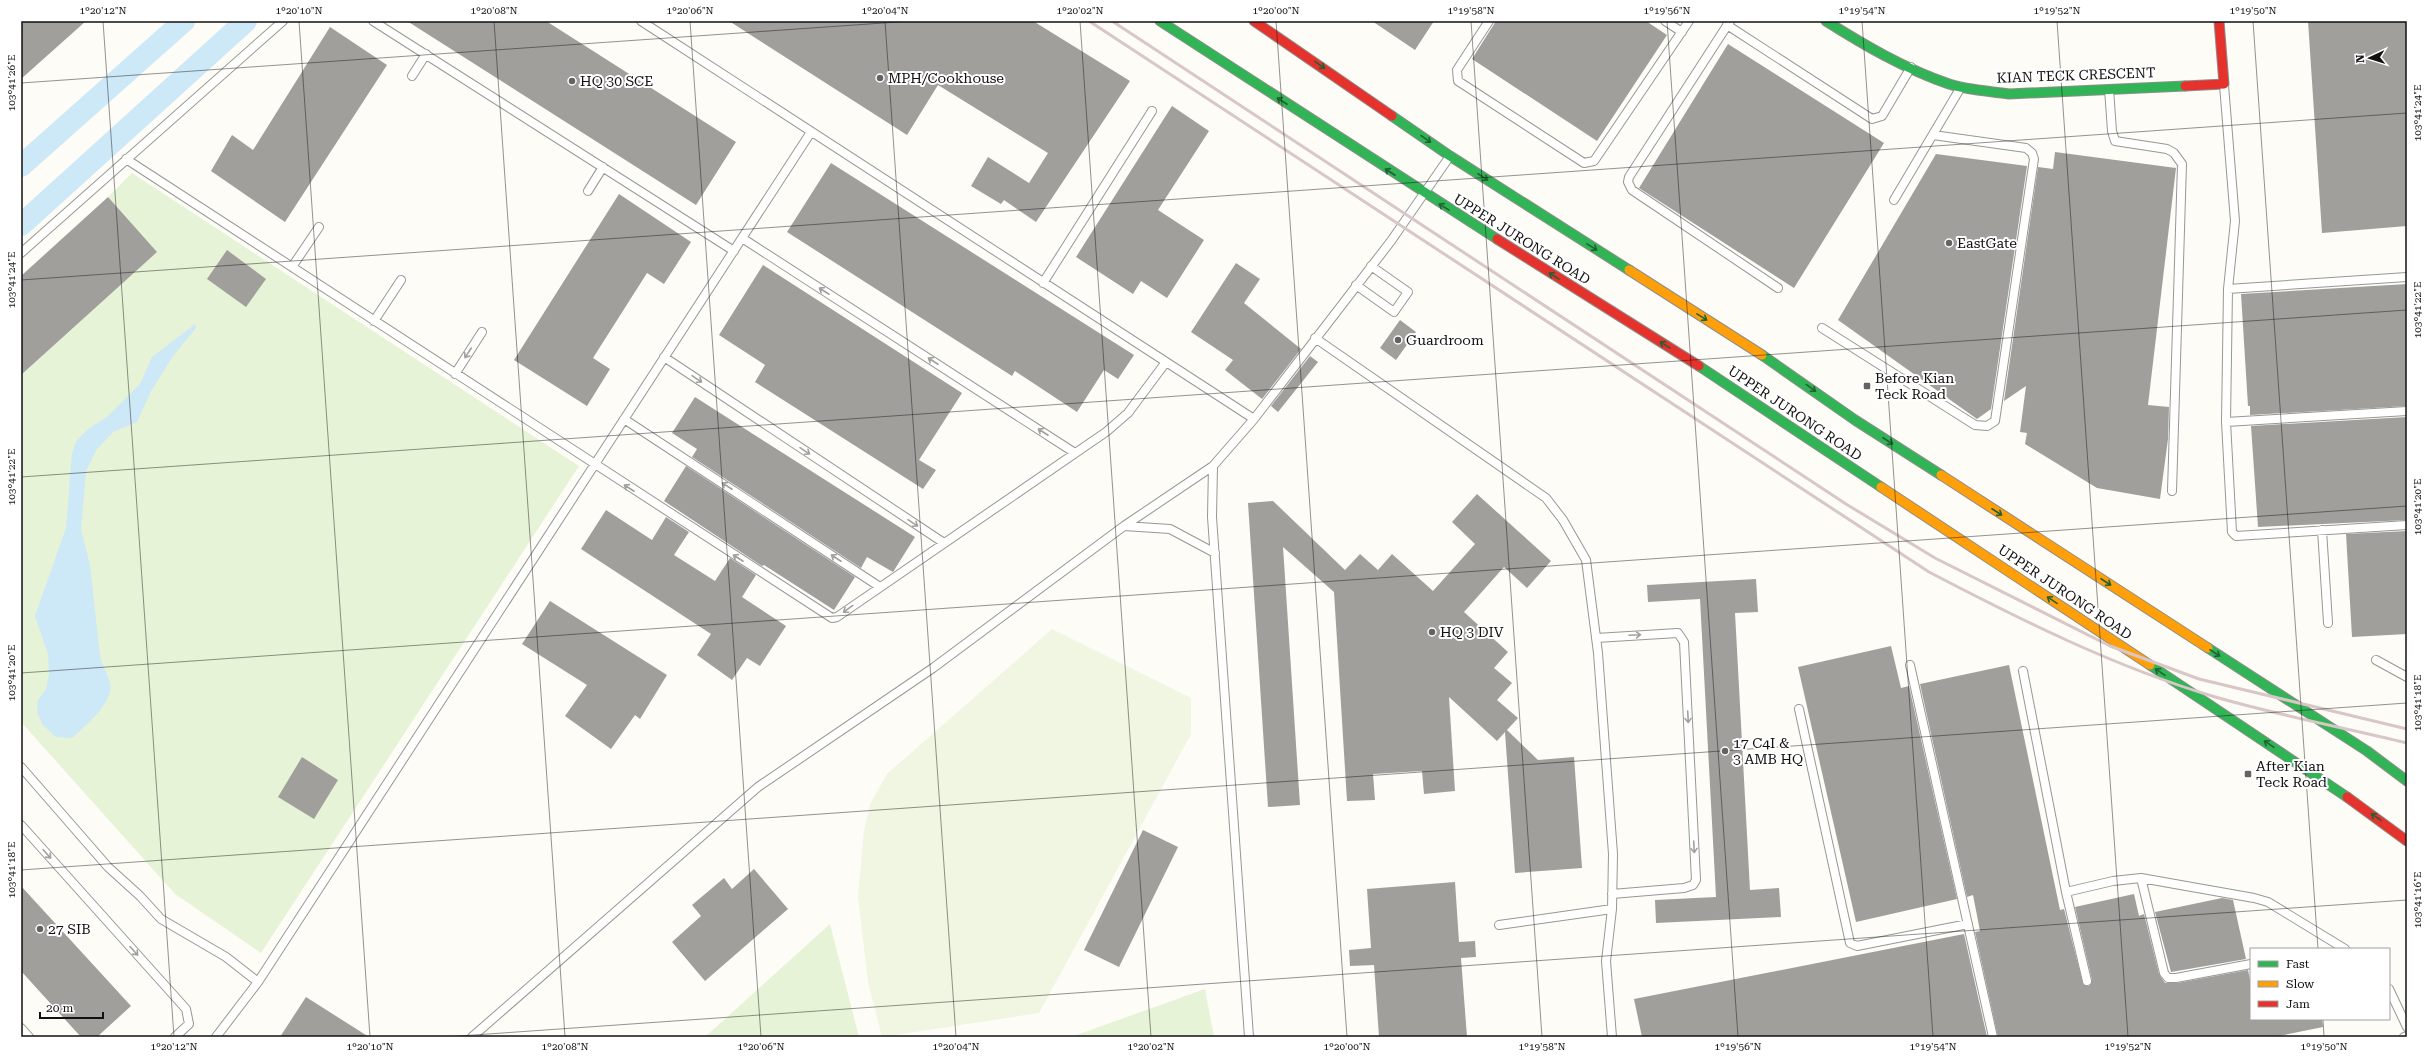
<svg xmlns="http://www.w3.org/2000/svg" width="2428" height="1058" font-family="'Roboto Serif',serif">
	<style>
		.green { fill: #e7f3d7 }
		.pitch { fill: #f0f6e1 }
		.water { fill: #cde8f7 }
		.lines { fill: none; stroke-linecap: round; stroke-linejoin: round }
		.canal { stroke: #cde8f7; stroke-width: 22 }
		.building { fill: #a19f9c }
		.lane-casing { stroke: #979795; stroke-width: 10 }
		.fast-casing { stroke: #8e8d8b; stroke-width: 11 }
		.slow-casing { stroke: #8e8d8b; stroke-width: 11 }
		.jam-casing { stroke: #8e8d8b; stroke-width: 11 }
		.lane { stroke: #fffffe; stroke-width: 8 }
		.fast { stroke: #30b455; stroke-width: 9 }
		.slow { stroke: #ff9f0a; stroke-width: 9 }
		.jam { stroke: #e5322d; stroke-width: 9 }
		.rail { stroke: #d9c6c7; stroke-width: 3 }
		.oneway { stroke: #206233 }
		.oneway2 { stroke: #a0a09f }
		.ticks { fill: none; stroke: #111; stroke-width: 1; stroke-opacity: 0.45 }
		.poi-dot { fill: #646362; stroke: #fff; stroke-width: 1.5 }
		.labels { text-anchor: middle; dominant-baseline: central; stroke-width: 4; stroke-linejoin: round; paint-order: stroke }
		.street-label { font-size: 14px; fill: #111; stroke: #fff }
		.poi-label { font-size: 14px; fill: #111; stroke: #fff; text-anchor: start }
		.neatline { fill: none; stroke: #111; stroke-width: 1.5 }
		.ticks-label { font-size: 10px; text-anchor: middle; fill: #111 }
	</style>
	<rect width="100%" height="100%" fill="#fdfcf7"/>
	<!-- green -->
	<path class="green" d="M132,173l447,293 -318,487 -86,-59 -154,-172v-347l135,-123 -48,-55z
		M830,924l29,113h-154z
		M1205,989l9,48h-143z"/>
	<!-- pitch -->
	<path class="pitch" d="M1052,629l139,69v36l-152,279 -157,24 -14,-55 -10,-86 6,-65 6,-27 17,-30z"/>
	<!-- water -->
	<path class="water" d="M194,325h2v3l-23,28 -22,35 -14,31 -24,10 -16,17 -11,22 -5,59 9,35 10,91c2,10 8,18 10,27 5,19 -26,44 -38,55l-16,-1 -14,-13 -5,-13 1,-11 8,-11 3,-14 -1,-21 -13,-38 31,-88 6,-75 5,-13 10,-10 21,-14 32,-32 12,-27z"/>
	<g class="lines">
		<!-- canal -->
		<path class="canal" d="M21,166l163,-145
			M21,225l225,-204"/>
	</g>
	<!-- building -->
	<path class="building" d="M21,21h65l-65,58z
		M407,21h139l190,121 -40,63z
		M729,21h304l97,60 -94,141 -32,-22 -3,4 -30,-18 17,-29 41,26 19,-30 -110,-68 -31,50z
		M1372,21h62l-19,29z
		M1496,21h150l21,14 -70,106 -125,-82z
		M2308,21h99v205l-85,7z
		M330,27l57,38 -102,157 -74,-51 21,-36 21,15z
		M1728,44l156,99 -90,145 -155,-100z
		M1172,106l37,25 -51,79 46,30 -37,58 -26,-17 -8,13 -57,-37z
		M2055,152l121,16 -28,237 21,2 -1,32 -8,60 -63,-11 -72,-44 2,-11 -7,-1 6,-46 -22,15 34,-234 15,2z
		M1936,154l91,12 -36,243 -14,10 -139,-99z
		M831,163l303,192 -16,24 -14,-9 -27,42 -62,-41 -3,5 -225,-144z
		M619,194l72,48 -27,42 -17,-11 -54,85 17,11 -23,37 -73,-46z
		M108,197l49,55 -136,123v-99z
		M227,250l39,29 -20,28 -39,-28z
		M1236,263l24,16 -16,24 57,46 -39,50 -37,-29 8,-10 -42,-28z
		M763,265l199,128 -43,67 17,10 -13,19 -168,-107 10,-17 -46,-30z
		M2407,284v122l-157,9v-9h-2l-7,-112z
		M1400,320l16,12 -20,28 -16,-12z
		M1310,356l8,6 -40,50 -7,-6z
		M695,397l220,140 -22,35 -26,-15 -6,11 -169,-111 5,-8 -25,-16z
		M2407,417v103l-149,7 -7,-101z
		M686,466l169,111 -21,33 -70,-45 -2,1 -98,-65z
		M1477,494l74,67 -24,27 -23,-21 -40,45 44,40 -14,16 18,15 -15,17 21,18 -11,12 31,30 36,-3 8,111 -67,5 -10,-141 -8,9 -48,-44 6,94 -31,3 -2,-23 -49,3 2,26 -28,1 -13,-209 -51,-45 17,258 -32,2 -20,-304 25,-2 72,69 15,-16 18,16 14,-16 41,37 42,-47 -23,-22z
		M606,510l46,30 14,-23 23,15 -15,23 41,26 15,-23 26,17 -14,22 44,29 -26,40 -13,-8 -15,22 -35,-25 14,-21 -130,-85z
		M2407,531v103l-55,3 -6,-103z
		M1756,579l2,33 -23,1 15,277 29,-2 2,29 -125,6 -1,-23 61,-3 -16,-298 -52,3 -1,-17z
		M550,601l117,74 -27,44 -5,-4 -24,34 -46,-33 22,-31 -65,-41z
		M1891,646l10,42 8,-2 48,213 -101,23 -58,-255z
		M2009,665l51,245 4,-1 19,75 6,2 3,-6 -17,-73 59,-13 5,22 5,-2 15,60 6,9h12l71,-13 3,15v34h71l1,8 -49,10h-276l-23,-105 5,-1 -7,-36 -6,2 -47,-213z
		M302,757l36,23 -24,39 -36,-22z
		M1143,830l35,17 -59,120 -35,-17z
		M754,869l34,40 -83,72 -33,-39 29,-26 -9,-11 32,-27 8,11z
		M1455,882l4,60 16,-1 1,16 -15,1 6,79h-88l-5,-72 -24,1 -1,-16 22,-2 -4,-59z
		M21,886l110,120 -34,31h-16l-60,-66z
		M2222,898l11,2 13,59 -75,13 -16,-60z
		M1964,934l23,103h-345l-8,-38z
		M306,997l63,40h-89z"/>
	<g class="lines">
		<defs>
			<path id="lane" d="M373,21l361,230
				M641,21l613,398
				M1489,21l-32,49 1,11 126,82 10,-2 95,-140
				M1665,21l17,11
				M1730,21l-101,156 -1,5 4,8 146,98
				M1727,25l145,94 10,-3 29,-49
				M412,76l14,-22
				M2224,85l11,136 -7,68 -2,133 6,110 4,4 171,-11
				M2109,89l3,42 3,10 52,8 7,4 8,11 -10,327
				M126,159l706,459 5,-1 269,-185 22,-19 38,-51
				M588,191l15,-24
				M1894,200l67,-113
				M742,238l333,215
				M21,253l262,-232
				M292,267l27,-40
				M1043,283l109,-172
				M1356,285l38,27 14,-20 -37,-26
				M2228,289l179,-12
				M374,321l27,-41
				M1822,328l153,97 12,1 8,-5 39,-262 -2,-6 -6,-5 -93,-13
				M1315,338l231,160 17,22 23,40 12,93 15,201 -1,55 -6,52 6,76
				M664,357l280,186
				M455,374l27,-42
				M624,419l256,168
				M2226,422l181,-11
				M1213,466l-1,51 37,520
				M1124,526l46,3 45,24
				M2322,530l6,93
				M1596,638l82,-5 6,9 12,238 -3,5 -9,3 -72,6
				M2376,660l31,17
				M1910,665l83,372
				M2023,671l43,221 21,89
				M1799,709l51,234 7,3 111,-22
				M21,767l87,100 32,29 21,23 65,38 32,25
				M21,825l165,184 3,15 -14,13
				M2141,878l23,95 4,5h8l75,-14
				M2066,892l47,-11 28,-3 113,20 14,4 77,47
				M1499,925l113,-16
				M2389,989l18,38
				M21,1028l8,9
				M216,1037l42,-55 553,-850
				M472,1037l286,-250 175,-119 191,-142 89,-60 41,-47 137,-178 59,-85
				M2404,1037l3,-1"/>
			<path id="fast" d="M1160,21l337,218
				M1826,21c38,24 79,48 123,63 18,6 40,7 60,10l176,-8
				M1392,116l58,40 179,114
				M1762,355l93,65 86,55
				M1699,366l182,121
				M2208,648l159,103 40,30
				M2150,665l197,132"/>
			<path id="slow" d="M1629,270l133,85
				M1941,475l267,173
				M1881,487l269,178"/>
			<path id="jam" d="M1254,21l138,95
				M2185,86l39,-2 -5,-63
				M1497,239l202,127
				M2347,797l60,44"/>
		</defs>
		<!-- lane casing -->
		<use href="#lane" class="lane-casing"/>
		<!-- fast casing -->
		<use href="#fast" class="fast-casing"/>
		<!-- slow casing -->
		<use href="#slow" class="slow-casing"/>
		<!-- jam casing -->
		<use href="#jam" class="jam-casing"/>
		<!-- lane -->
		<use href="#lane" class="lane"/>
		<!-- fast -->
		<use href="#fast" class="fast"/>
		<!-- slow -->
		<use href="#slow" class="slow"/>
		<!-- jam -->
		<use href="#jam" class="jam"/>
		<!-- rail -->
		<path class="rail" d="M1089,21l840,551c92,48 184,94 283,124 64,19 130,31 195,47
			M1112,21l734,483 89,54 175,88 89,33 208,50"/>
	</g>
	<!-- one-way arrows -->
	<defs><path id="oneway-shaft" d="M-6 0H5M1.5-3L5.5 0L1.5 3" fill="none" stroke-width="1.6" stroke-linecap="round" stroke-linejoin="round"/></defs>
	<g class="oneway">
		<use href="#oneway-shaft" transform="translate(1320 65) rotate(35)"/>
		<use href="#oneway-shaft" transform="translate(1282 101) rotate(-147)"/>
		<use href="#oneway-shaft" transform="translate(1426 139) rotate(35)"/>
		<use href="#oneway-shaft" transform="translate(1390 172) rotate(-147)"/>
		<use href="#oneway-shaft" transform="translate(1483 177) rotate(33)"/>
		<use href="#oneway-shaft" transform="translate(1444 207) rotate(-148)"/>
		<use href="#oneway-shaft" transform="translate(1592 247) rotate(32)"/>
		<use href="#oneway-shaft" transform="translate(1554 276) rotate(-148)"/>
		<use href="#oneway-shaft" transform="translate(1702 317) rotate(32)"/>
		<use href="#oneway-shaft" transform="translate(1665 345) rotate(-148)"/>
		<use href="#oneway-shaft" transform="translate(1811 388) rotate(36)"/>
		<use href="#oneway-shaft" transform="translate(1888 441) rotate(33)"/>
		<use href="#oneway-shaft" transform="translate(1997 512) rotate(33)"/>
		<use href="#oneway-shaft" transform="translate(2106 582) rotate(33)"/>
		<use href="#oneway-shaft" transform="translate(2052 600) rotate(-146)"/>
		<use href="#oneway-shaft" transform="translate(2215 653) rotate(33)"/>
		<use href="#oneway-shaft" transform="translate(2160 672) rotate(-146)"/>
		<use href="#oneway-shaft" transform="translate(2269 744) rotate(-146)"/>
		<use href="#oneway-shaft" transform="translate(2376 817) rotate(-145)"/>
	</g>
	<g class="oneway2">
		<use href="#oneway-shaft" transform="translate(824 291) rotate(-147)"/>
		<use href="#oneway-shaft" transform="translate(468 353) rotate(123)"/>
		<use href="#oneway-shaft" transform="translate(933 361) rotate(-147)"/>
		<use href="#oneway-shaft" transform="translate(697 379) rotate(34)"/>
		<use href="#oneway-shaft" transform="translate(1043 432) rotate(-147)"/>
		<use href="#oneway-shaft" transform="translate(805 451) rotate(34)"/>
		<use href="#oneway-shaft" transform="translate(727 486) rotate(-147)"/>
		<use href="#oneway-shaft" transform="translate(629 488) rotate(-147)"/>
		<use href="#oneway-shaft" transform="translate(913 523) rotate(34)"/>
		<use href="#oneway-shaft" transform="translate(738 558) rotate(-147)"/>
		<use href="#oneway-shaft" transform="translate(836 558) rotate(-147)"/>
		<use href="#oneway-shaft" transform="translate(848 609) rotate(144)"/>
		<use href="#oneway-shaft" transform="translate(1635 635) rotate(-3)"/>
		<use href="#oneway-shaft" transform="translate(1688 717) rotate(87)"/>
		<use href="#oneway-shaft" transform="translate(1694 847) rotate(87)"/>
		<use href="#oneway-shaft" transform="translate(47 854) rotate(48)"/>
		<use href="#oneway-shaft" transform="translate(134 951) rotate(48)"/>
	</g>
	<!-- ticks -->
	<path class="ticks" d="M103,21l71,1016M299,21l71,1016M494,21l71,1016M690,21l71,1016M885,21l71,1016M1080,21l71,1016M1276,21l71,1016M1471,21l71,1016M1667,21l71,1016M1862,21l71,1016M2057,21l71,1016M2253,21l65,928M21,83l891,-62M21,280l2386,-167M21,477l2386,-167M21,673l2386,-167M21,870l2386,-167M2323,1019l1,18M445,1037l1962,-137"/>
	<!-- markers -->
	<g class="poi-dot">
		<circle cx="880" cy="78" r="4"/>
		<circle cx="572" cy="81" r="4"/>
		<circle cx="1949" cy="243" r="4"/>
		<circle cx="1398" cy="340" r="4"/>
		<rect x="1863" y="382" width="8" height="8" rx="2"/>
		<circle cx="1432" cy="632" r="4"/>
		<circle cx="1725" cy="751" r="4"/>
		<rect x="2244" y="770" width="8" height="8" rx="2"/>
		<circle cx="40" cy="929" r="4"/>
	</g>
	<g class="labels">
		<!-- street labels -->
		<g class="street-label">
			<text transform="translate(2076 75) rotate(-2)">KIAN TECK CRESCENT</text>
			<text transform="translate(1522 239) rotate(32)">UPPER JURONG ROAD</text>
			<text transform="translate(1795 413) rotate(34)">UPPER JURONG ROAD</text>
			<text transform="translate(2065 592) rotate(34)">UPPER JURONG ROAD</text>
		</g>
		<!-- poi labels -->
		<g class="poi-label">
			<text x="888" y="78">MPH/Cookhouse</text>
			<text x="580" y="81">HQ 30 SCE</text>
			<text x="1957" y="243">EastGate</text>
			<text x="1406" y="340">Guardroom</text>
			<text x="1875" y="378">Before Kian<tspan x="1875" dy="16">Teck Road</tspan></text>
			<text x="1440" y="632">HQ 3 DIV</text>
			<text x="1733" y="743">17 C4I &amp;<tspan x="1733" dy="16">3 AMB HQ</tspan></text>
			<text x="2256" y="766">After Kian<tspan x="2256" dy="16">Teck Road</tspan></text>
			<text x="48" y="929">27 SIB</text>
		</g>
	</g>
	<!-- border -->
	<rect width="2428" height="1058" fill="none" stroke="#ffffff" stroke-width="44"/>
	<!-- legend -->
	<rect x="2250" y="948" width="140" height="72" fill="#ffffff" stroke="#a0a0a0"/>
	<rect x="2258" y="961" width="20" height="6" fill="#30b455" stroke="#a0a0a0"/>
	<text x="2286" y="968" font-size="12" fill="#111111">Fast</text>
	<rect x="2258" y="981" width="20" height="6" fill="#ff9f0a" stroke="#a0a0a0"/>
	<text x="2286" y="988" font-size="12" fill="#111111">Slow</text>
	<rect x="2258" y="1001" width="20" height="6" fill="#e5322d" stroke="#a0a0a0"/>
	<text x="2286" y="1008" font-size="12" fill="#111111">Jam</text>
	<!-- north arrow -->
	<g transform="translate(2370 58) rotate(266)" stroke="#ffffff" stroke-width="3" paint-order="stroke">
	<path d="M0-3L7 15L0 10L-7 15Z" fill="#111111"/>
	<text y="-6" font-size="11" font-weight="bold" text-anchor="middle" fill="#111111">N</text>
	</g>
	<!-- scale -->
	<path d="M40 1012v6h63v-6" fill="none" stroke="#111111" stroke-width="2"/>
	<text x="46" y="1012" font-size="12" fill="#111111" stroke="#ffffff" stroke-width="3" paint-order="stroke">20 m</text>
	<rect x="22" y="22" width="2384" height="1014" class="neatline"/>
	<g class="ticks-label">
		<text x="103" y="14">1°20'12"N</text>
		<text x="299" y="14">1°20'10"N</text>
		<text x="494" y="14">1°20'08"N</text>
		<text x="690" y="14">1°20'06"N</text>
		<text x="885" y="14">1°20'04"N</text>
		<text x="1080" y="14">1°20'02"N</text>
		<text x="1276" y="14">1°20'00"N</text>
		<text x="1471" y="14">1°19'58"N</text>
		<text x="1667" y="14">1°19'56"N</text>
		<text x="1862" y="14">1°19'54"N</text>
		<text x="2057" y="14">1°19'52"N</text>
		<text x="2253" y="14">1°19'50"N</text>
		<text transform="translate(11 83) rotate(-90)" y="4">103°41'26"E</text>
		<text transform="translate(2417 113) rotate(-90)" y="4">103°41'24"E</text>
		<text transform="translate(11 280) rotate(-90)" y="4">103°41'24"E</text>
		<text transform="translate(2417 310) rotate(-90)" y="4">103°41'22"E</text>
		<text transform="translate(11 477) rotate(-90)" y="4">103°41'22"E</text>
		<text transform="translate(2417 507) rotate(-90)" y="4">103°41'20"E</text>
		<text transform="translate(11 673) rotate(-90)" y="4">103°41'20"E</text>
		<text transform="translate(2417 703) rotate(-90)" y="4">103°41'18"E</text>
		<text transform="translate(11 870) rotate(-90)" y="4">103°41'18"E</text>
		<text transform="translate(2417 900) rotate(-90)" y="4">103°41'16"E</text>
		<text x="174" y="1050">1°20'12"N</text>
		<text x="370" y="1050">1°20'10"N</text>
		<text x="565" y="1050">1°20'08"N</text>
		<text x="761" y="1050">1°20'06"N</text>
		<text x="956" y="1050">1°20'04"N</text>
		<text x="1151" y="1050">1°20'02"N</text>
		<text x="1347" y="1050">1°20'00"N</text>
		<text x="1542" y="1050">1°19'58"N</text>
		<text x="1738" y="1050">1°19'56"N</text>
		<text x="1933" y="1050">1°19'54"N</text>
		<text x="2128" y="1050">1°19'52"N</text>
		<text x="2324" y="1050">1°19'50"N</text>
	</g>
</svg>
